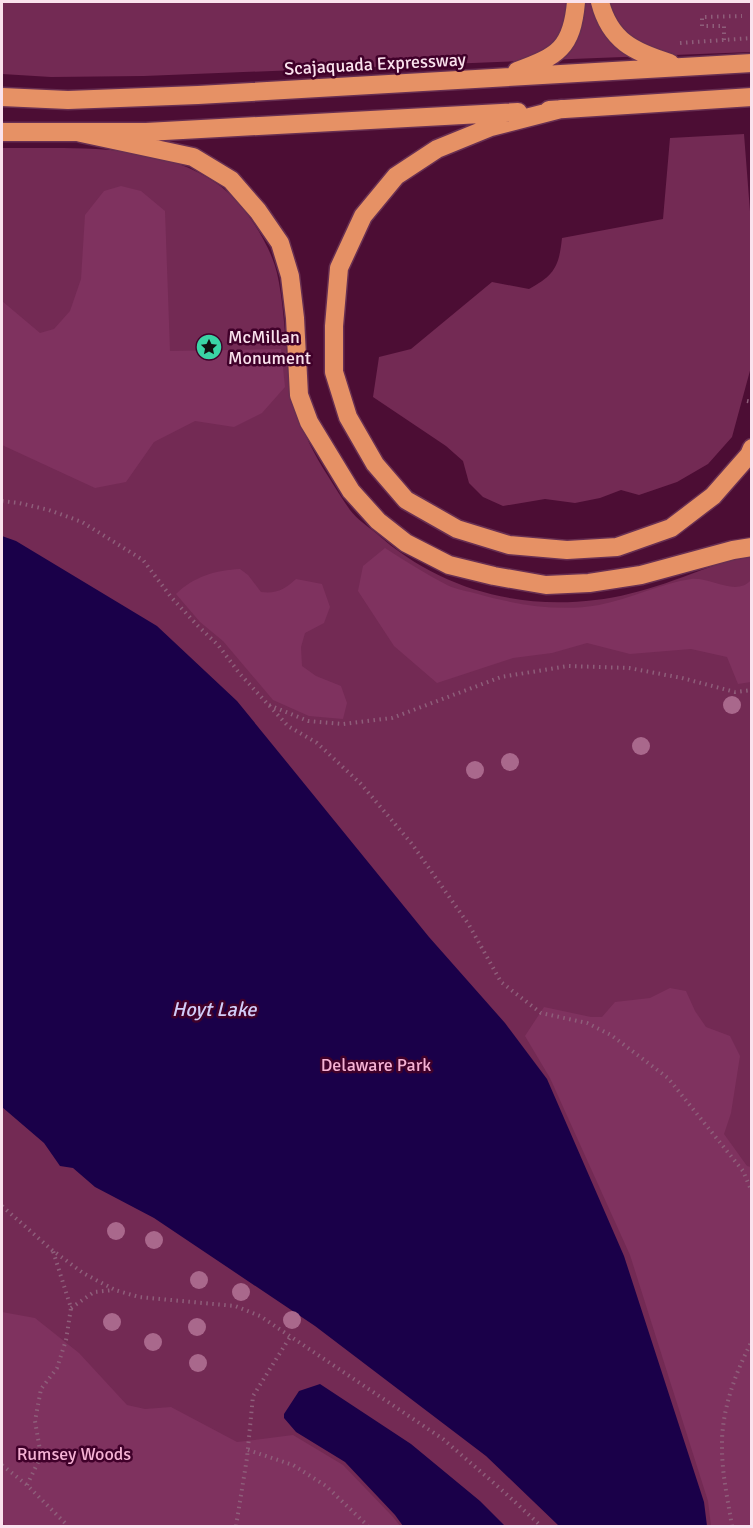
<svg xmlns="http://www.w3.org/2000/svg" width="753" height="1528" font-family="Signika,sans-serif">
	<style>
		.green { fill: #732a54 }
		.forest { fill: #7f325f }
		.water { fill: #1a0049 }
		.lines { fill: none; stroke-linecap: round; stroke-linejoin: round }
		.highway-casing { stroke: #682f52; stroke-width: 21 }
		.path { stroke: #8e5e7a; stroke-width: 4; stroke-dasharray: 1.5 4.5; stroke-linecap: butt }
		.highway { stroke: #e69165; stroke-width: 18 }
		.tree { fill: #a9688c }
		.labels { text-anchor: middle; dominant-baseline: central; stroke-width: 5; stroke-linejoin: round; paint-order: stroke }
		.street-label { font-size: 18px; fill: #fae2ed; stroke: #40012a }
		.poi-label { font-size: 18px; fill: #fae2ed; stroke: #40012a; text-anchor: start }
		.park-label { font-size: 18px; fill: #f5b2d4; stroke: #40012a }
		.water-label { font-size: 20px; font-style: italic; fill: #d1cefa; stroke: #40012a }
	</style>
	<rect width="100%" height="100%" fill="#4c0d34"/>
	<!-- green -->
	<path class="green" d="M2,2h749v50l-607,24 -93,1 -49,-3z
		M744,134l8,103 -1,130 -19,70 -24,27 -31,18 -38,13 -18,-5 -21,8 -25,5 -30,-4 -42,7 -20,-9 -14,-14 -6,-22 -17,-15 -73,-49 6,-40 32,-8 81,-67 37,7c26,-14 30,-23 33,-51l101,-19 7,-81z
		M2,148c71,1 153,-7 214,35 26,17 54,60 61,90 10,44 7,91 19,135 6,23 19,48 32,68 7,11 14,23 22,34 7,9 17,16 26,23 60,54 139,77 219,67 47,-5 95,-26 139,-42l17,-4v972h-749z"/>
	<!-- forest -->
	<path class="forest" d="M121,186l20,5 24,20 5,140 111,-2 4,38 -23,26 -28,14 -39,-6 -41,21 -28,40 -31,6 -93,-43v-144l38,32 14,-4 16,-18 11,-32 4,-64 19,-24z
		M385,548c20,13 41,26 62,37 10,5 21,6 31,9 39,11 81,18 121,11 31,-6 63,-22 92,-26 20,-2 45,18 60,1v102l-13,2 -11,-27 -36,-8 -61,5 -43,-11 -35,10 -39,5 -76,25 -43,-37 -36,-55 5,-25z
		M240,569l8,6 13,17c16,2 24,-3 35,-13l26,5 8,23 -6,16 -19,10 -4,14 1,19 14,10 25,10 6,17 -4,16 -34,-3 -36,-16 -50,-59 -23,-19 -24,-28c17,-17 40,-24 64,-25z
		M670,988l16,3 9,20 11,16 24,9 10,20 -9,57 -7,21 23,32 4,1v359h-40l-3,-25 -78,-246 -80,-177 -25,-42 19,-29 47,10h11l13,-15 35,-4z
		M2,1312l33,6 44,35 48,52 18,4 26,-2 66,35 56,-7 50,30 50,52 7,9h-394l-4,-6z"/>
	<!-- water -->
	<path class="water" d="M2,536l14,5 141,85 80,75 192,236 76,86 42,56 77,177 80,246 3,24h-148l-73,-70 -171,-130 -161,-108 -59,-31 -22,-19 -13,-2 -16,-23 -42,-36z
		M320,1384l91,60 69,57 25,25h-102l-8,-11 -50,-53 -49,-30 -12,-14v-4l15,-23z"/>
	<g class="lines">
		<defs>
			<path id="highway" d="M600,2c10,39 34,50 70,61
				M517,71c41,-15 55,-23 59,-69
				M2,97l66,3 130,-5 554,-32
				M561,109l-70,18 -54,22 -41,27 -33,40 -24,52 -5,58v46l14,45 27,47 31,36 51,29 52,16 58,5 50,-3 54,-19 42,-32 36,-41 3,-7
				M549,110l203,-13
				M2,132h144l372,-20
				M81,133l112,24 38,23 27,31 22,32 10,33 5,42 4,77 10,27 42,69 27,30 28,22 43,22 45,11 52,9 43,-2 52,-8 92,-25 19,-3"/>
		</defs>
		<!-- highway casing -->
		<use href="#highway" class="highway-casing"/>
		<!-- path -->
		<path class="path" d="M724,40v-14h-22v-9l40,-1
			M680,43l72,-5
			M747,401l5,1
			M2,501l17,2 30,7 33,12 61,38 28,37 27,29 20,19 22,29 48,52 29,17 44,41 51,60 57,81 32,57 40,31 46,10 24,12 57,43 75,93 9,21
			M269,705l39,16 35,3 49,-6 109,-41 67,-11 61,2 53,10 53,14 17,-2
			M2,1206l50,44 31,23 32,17 24,7 96,9 25,10 183,123 60,52 38,35
			M71,1308l23,-16 20,-2
			M248,1450l45,15 33,21 42,40
			M2,1465l25,20 41,41
			M27,1485l14,-29 -6,-35 6,-32 16,-21 9,-28 5,-32 -18,-57
			M236,1526l11,-68 6,-62 37,-59
			M732,1526c-4,-25 -10,-52 -10,-78 -1,-36 13,-75 30,-107"/>
		<!-- highway -->
		<use href="#highway" class="highway"/>
	</g>
	<!-- trees -->
	<g class="tree">
		<circle cx="732" cy="705" r="9"/>
		<circle cx="641" cy="746" r="9"/>
		<circle cx="510" cy="762" r="9"/>
		<circle cx="475" cy="770" r="9"/>
		<circle cx="116" cy="1231" r="9"/>
		<circle cx="154" cy="1240" r="9"/>
		<circle cx="199" cy="1280" r="9"/>
		<circle cx="241" cy="1292" r="9"/>
		<circle cx="292" cy="1320" r="9"/>
		<circle cx="112" cy="1322" r="9"/>
		<circle cx="197" cy="1327" r="9"/>
		<circle cx="153" cy="1342" r="9"/>
		<circle cx="198" cy="1363" r="9"/>
	</g>
	<!-- icons -->
	<defs>
		<symbol id="sight-disc" viewBox="-11 -11 22 22"><circle r="9.5" fill="#3ad4a5" stroke="#40012a"/><path d="M0-6L1.8-2.2L6-1.7L2.9 1.2L3.7 5.4L0 3.3L-3.7 5.4L-2.9 1.2L-6-1.7L-1.8-2.2Z" fill="#111"/></symbol>
	</defs>
	<g fill-rule="evenodd">
		<use href="#sight-disc" x="194" y="332" width="30" height="30"/>
	</g>
	<g class="labels">
		<!-- street labels -->
		<g class="street-label">
			<text transform="translate(375 64) rotate(-3)">Scajaquada Expressway</text>
		</g>
		<!-- poi labels -->
		<g class="poi-label">
			<text x="228" y="337">McMillan<tspan x="228" dy="21">Monument</tspan></text>
		</g>
		<!-- park labels -->
		<g class="park-label">
			<text x="376" y="1065">Delaware Park</text>
			<text x="74" y="1454">Rumsey Woods</text>
		</g>
		<!-- water labels -->
		<g class="water-label">
			<text x="214" y="1009">Hoyt Lake</text>
		</g>
	</g>
	<!-- border -->
	<rect width="753" height="1528" fill="none" stroke="#fae2ed" stroke-width="6"/>
</svg>
